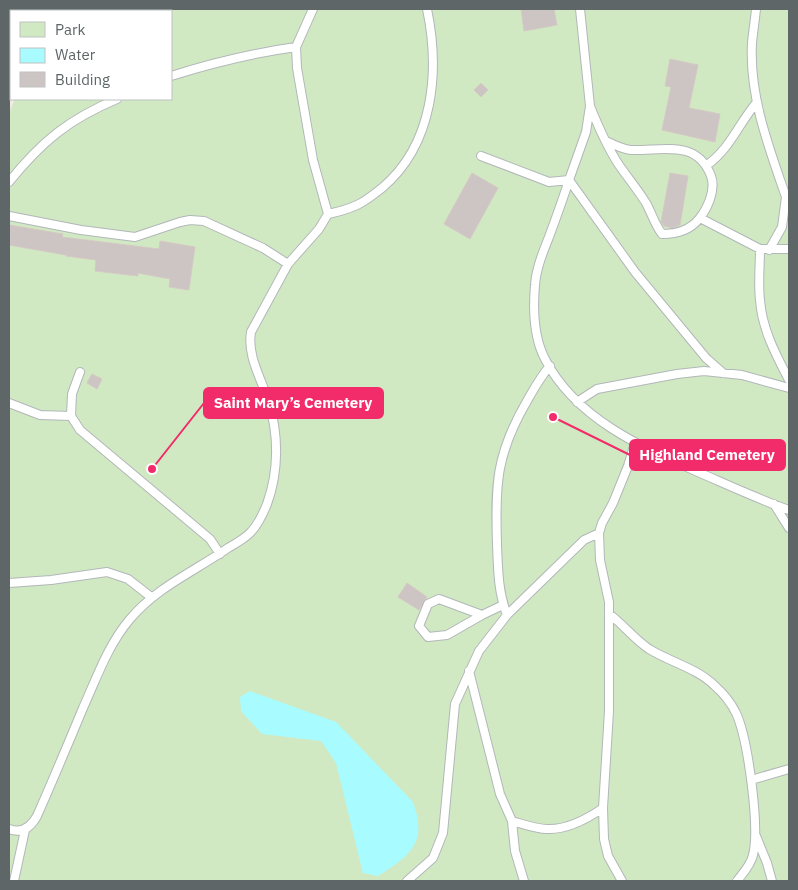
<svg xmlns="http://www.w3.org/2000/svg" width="798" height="890" font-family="'IBM Plex Sans',sans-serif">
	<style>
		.green { fill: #d1e9c2 }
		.water { fill: #a8fbff }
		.building { fill: #ccc5c3; stroke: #d6c9c4 }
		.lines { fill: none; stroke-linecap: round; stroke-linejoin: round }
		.service-casing { stroke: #b2b7b9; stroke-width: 10 }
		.service { stroke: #fff; stroke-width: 8 }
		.leader { fill: none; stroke: #f22b6a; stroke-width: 2 }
		.callout-dot { fill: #f22b6a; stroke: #fff; stroke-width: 2 }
		.callout { fill: #f22b6a; stroke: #f22b6a; stroke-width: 2 }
		.callout-label { font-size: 15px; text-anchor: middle; font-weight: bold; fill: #fff }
	</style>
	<rect width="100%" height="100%" fill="#f1eae6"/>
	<!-- green -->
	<path class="green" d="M54,9h735v872h-780v-768l6,-14h156v-88h-118z"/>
	<!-- water -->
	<path class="water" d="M250,691l86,31 77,80c15,41 -3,54 -35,74l-15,-3 -27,-110 -15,-22 -59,-7 -21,-23 -1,-14z"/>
	<!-- building -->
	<path class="building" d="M521,9h33l3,16 -33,6z
		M670,59l28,6 -9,43 31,6 -5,28 -53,-12 9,-43 -6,-1z
		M481,83l7,7 -7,7 -7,-7z
		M472,173l26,15 -28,51 -26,-15z
		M670,173l18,3 -8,49 -8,3 -8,-2 -3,-4z
		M9,225l54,9 -1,3 97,12 1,-8 35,6 -6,43 -20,-3 1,-8 -32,-6v3l-43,-5 1,-11 -30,-4v-1l-57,-10z
		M92,374l10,5 -5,10 -10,-6z
		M407,583l20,14 -8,13 -21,-13z"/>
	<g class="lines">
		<defs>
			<path id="service" d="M580,9l10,97 -4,26 -17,48 66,92 71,86 17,15
				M756,9c-1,11 -3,23 -4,34 -3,53 17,105 34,154l3,4
				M171,76c41,-13 82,-23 125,-29
				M590,106c8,20 17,41 29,59 9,13 19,25 27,38 6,11 9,22 16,31 14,0 28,-4 37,-15 9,-11 17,-30 12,-43 -14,-37 -48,-25 -80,-26 -9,-1 -17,-5 -25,-9
				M481,156l68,26 20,-2c-6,19 -13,38 -20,57 -6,15 -13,32 -14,48 -2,23 -1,53 10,74 30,59 96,88 153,113 30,13 60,27 91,38
				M707,165c23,-16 32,-42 50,-63
				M9,182c32,-40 60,-63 108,-83
				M328,214c10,-2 20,-5 29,-9 9,-4 17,-11 25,-17 52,-44 58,-117 45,-179
				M9,216l72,14 54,7 45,-15 10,-2 14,1 59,27 25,16
				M700,218l60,31h29
				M760,249c0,17 -2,34 0,51 2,29 16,55 29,80
				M769,250l13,-23 4,-30
				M577,402l20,-13 80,-15 27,-3 38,4 47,13
				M9,403l31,12 31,1 9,14 130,109 10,15
				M71,416l1,-22 8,-22
				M774,504l15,24
				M9,583l42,-3 56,-8 21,7 23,18
				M609,614c14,10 25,25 40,35 21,13 48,19 66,37 8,7 16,17 21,27 12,26 24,115 17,142 -2,10 -10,18 -16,26
				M482,615l-35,20 -19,2 -9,-11 9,-22 11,-5 43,16 21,-10
				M507,615c-9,-23 -9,-46 -10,-71 -2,-59 -1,-90 30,-143 7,-12 13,-24 23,-35
				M469,671l31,123 12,27c11,3 24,8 35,8 20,1 40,-10 56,-21
				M751,780l38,-11
				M512,821l3,30 9,30
				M9,829c13,5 22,-2 28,-13 16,-36 31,-72 46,-108 14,-31 25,-63 47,-89 27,-32 65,-48 98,-71 7,-4 16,-9 22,-15 7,-7 13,-19 17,-29 12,-33 12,-70 1,-104 -7,-22 -21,-44 -17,-68l37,-68 31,-35 9,-15 -15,-54 -16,-92 -1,-21 17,-38
				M756,836l11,27 5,18
				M14,881l11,-51
				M407,881l26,-23 10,-25 12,-129 24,-53 28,-36 77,-75 15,-7
				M622,881l-14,-25 -4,-17 -1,-31 6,-97v-109l-9,-42 -1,-27 3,-10 11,-20 15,-37 7,-23"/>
		</defs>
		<!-- service casing -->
		<use href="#service" class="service-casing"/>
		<!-- service -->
		<use href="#service" class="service"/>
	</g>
	<!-- callouts -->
	<path class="leader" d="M152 469L204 403M553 417L630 455"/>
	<g class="callout-dot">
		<circle cx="152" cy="469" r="5"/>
		<circle cx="553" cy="417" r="5"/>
	</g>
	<g class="callout">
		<rect x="204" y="388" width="179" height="30" rx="5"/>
		<rect x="630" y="440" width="155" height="30" rx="5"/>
	</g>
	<g class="callout-label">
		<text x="293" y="408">Saint Mary’s Cemetery</text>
		<text x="707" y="460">Highland Cemetery</text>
	</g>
	<!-- border -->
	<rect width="798" height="890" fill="none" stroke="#5e6667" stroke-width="20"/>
	<!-- legend -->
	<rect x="10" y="10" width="162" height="90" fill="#ffffff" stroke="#bfc2c2"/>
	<rect x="20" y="22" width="25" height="15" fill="#d1e9c2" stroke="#bfc2c2"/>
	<text x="55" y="35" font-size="15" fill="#5e6667">Park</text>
	<rect x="20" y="48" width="25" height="15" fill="#a8fbff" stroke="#bfc2c2"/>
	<text x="55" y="60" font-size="15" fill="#5e6667">Water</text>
	<rect x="20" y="72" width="25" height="15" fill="#ccc5c3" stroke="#bfc2c2"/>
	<text x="55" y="85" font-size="15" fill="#5e6667">Building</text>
</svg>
